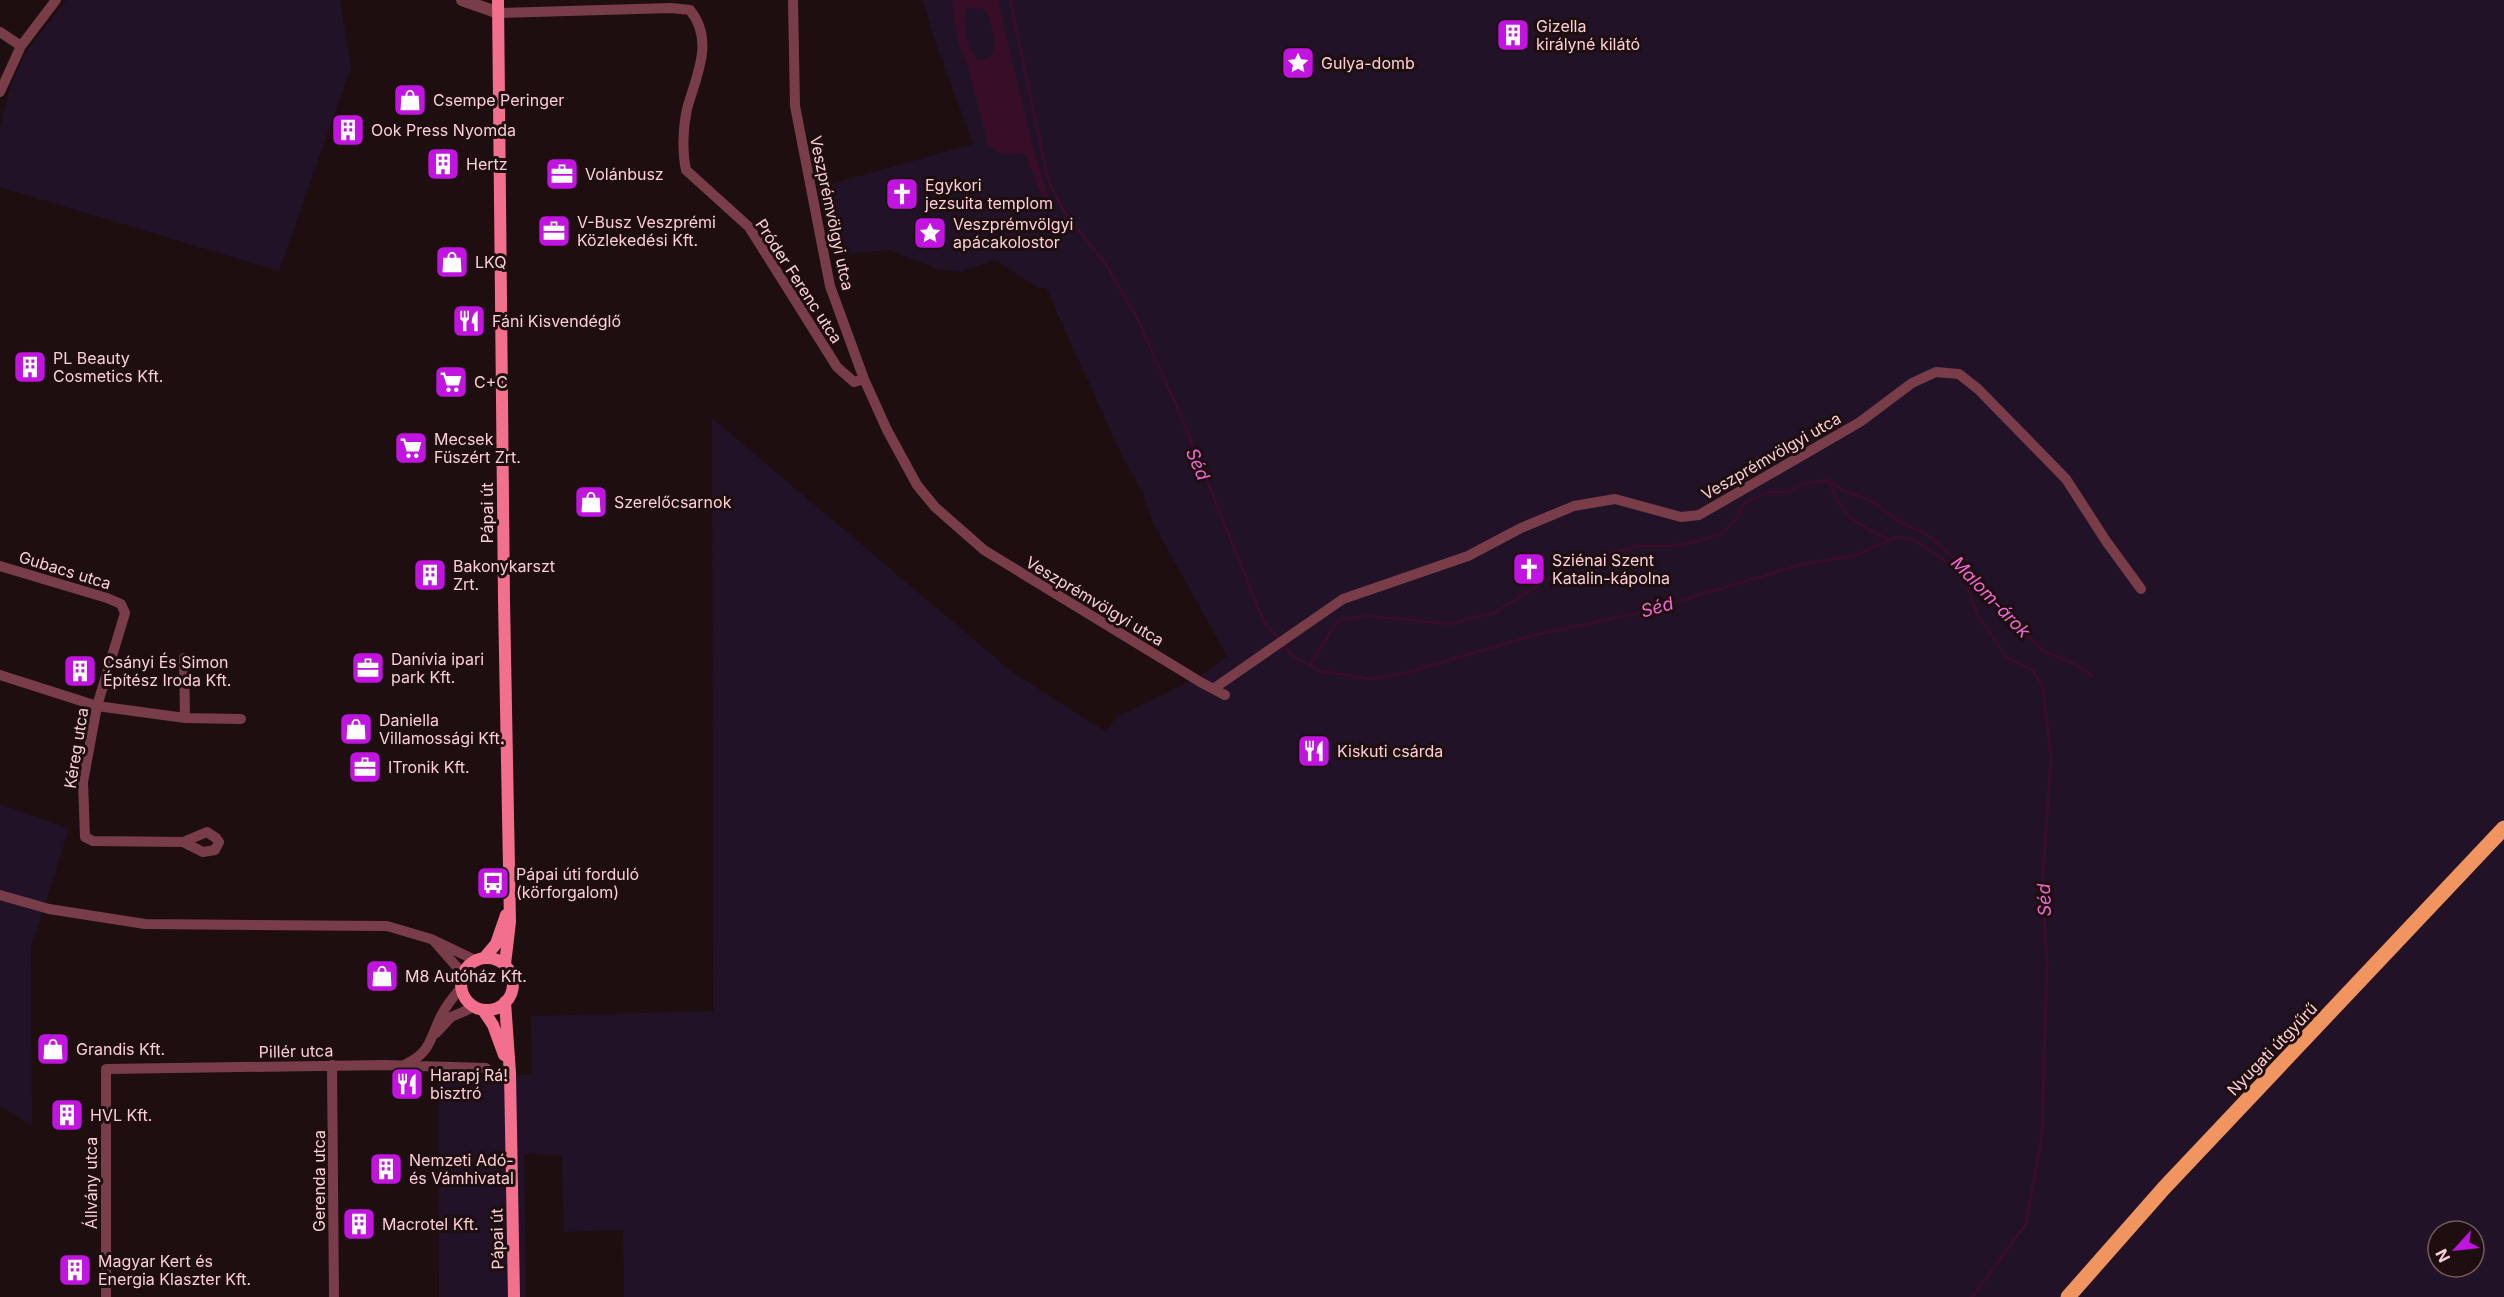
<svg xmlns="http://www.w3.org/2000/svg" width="2504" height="1297" font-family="Inter,sans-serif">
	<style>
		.green { fill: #211227; fill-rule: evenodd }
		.water { fill: #380d28; fill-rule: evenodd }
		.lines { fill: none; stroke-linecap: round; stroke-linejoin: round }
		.stream { stroke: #380d28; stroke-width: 3 }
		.minor { stroke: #793d4a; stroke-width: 10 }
		.tertiary { stroke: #793d4a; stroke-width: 12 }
		.secondary { stroke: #f26f8d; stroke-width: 12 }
		.primary { stroke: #f19560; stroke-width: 15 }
		.labels { text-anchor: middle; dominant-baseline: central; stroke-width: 6; stroke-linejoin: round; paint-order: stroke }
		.poi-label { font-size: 16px; fill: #fbcfd5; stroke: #1e0e0f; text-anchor: start }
		.street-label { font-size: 16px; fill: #fbcfd5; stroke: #1e0e0f }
		.water-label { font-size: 18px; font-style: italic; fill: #f167d5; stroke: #1e0e0f }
	</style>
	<rect width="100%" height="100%" fill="#1e0e0f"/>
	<!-- green -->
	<path class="green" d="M66,0h274l11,67 -72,204 -279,-84v-62l10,-37 14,-34z
		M923,0h1581v1297h-1880l-1,-67 -59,2 -2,-77 -38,-1 2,143h-87l-1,-214 94,-9 -1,-58 182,-5 -1,-593 300,254 94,60 10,-15 83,-40 28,-21 -75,-135 -11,-32 -18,-31 -77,-170h-8l-43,-28 -36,12 -22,-3 -47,-19 -56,5 -17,-67 156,-44 -39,-106zM2438,1231h36v36h-36z
		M0,804l69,25 -38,118 1,179 -32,-20z"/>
	<!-- water -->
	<path class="water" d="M952,0h46l34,145 20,61 -6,2 -21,-55c-15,2 -26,2 -37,-9l-21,-81 -9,-22zM972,7l13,2c7,14 21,54 -8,51 -10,-15 -15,-32 -11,-50z"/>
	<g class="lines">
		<!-- stream -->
		<path class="stream" d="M1010,0l37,175 8,19 11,20 41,52 31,54 43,96 82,204 30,36 27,15 50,8 35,-6 130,-38 104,-22 164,-49 53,-9 41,-18 15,2 10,6 22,15 22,23 11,31 30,44 26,13 10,16 8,72 -9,127 5,75 -5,173 -16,90 -54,73
			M1829,482c15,37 26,41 61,58
			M1310,665l28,-45 30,-4 82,8 46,-12 68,-43 36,-14 41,-9h30l28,-5 23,-8 15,-15 7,-15 24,-11h20l14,-8 26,-4 14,10 30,11 26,20 30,14 53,47 26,34 38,36 26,10 22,14"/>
		<!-- minor -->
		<path class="minor" d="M793,0l2,106 35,180 34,93 23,51 30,55 18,22 49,43 218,133 23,12
			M499,13l172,-5 19,2c25,31 6,66 -3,99 -4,18 -5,42 -1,61l63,57 88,140 17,15 10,-3
			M0,32l21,14
			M0,92l21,-46 35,-46
			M0,566l107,32 14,6 4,9 -28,93 -14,76 2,55 8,4 90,1 20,10 12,-2 4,-8 -3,-4 -9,-6 -24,10
			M184,658l1,60
			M0,675l97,31 88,12 56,1
			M1213,689l130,-90 125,-43 53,-28 53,-22 41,-7 66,18 18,-2 161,-93 52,-39 24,-11 23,2 19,15 88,90 40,62 35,48
			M0,895l49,14 96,15 242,2 44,13 44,21
			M434,941l29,33
			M436,1033l15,-16 23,-10
			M332,1065l2,232
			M404,1065c27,-12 25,-25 37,-49 5,-10 12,-19 20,-28
			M106,1297v-228l279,-4 101,3"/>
		<!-- tertiary -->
		<path class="tertiary" d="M462,0l37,13"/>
		<!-- secondary -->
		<path class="secondary" d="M498,0l6,600 6,322 -5,42
			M485,957l11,-13 10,-29
			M461 984a26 26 0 1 1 52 0a26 26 0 1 1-52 0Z
			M505,1002l5,71 4,224
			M483,1010l10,15 11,30"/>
		<!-- primary -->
		<path class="primary" d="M2068,1297l96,-109 340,-360"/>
	</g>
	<!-- icons -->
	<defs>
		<symbol id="building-square" viewBox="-11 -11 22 22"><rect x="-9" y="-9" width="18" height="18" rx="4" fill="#c114e1" stroke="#1e0e0f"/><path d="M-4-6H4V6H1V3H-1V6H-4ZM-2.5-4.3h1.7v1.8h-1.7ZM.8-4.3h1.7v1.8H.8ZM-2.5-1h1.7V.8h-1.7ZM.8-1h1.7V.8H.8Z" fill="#fff"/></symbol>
		<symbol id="sight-square" viewBox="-11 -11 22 22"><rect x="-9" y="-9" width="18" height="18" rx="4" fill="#c114e1" stroke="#1e0e0f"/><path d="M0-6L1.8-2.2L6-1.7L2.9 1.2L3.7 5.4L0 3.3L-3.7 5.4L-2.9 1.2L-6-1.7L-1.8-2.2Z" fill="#fff"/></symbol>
		<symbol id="shop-square" viewBox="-11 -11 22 22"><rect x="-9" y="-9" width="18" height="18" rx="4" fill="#c114e1" stroke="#1e0e0f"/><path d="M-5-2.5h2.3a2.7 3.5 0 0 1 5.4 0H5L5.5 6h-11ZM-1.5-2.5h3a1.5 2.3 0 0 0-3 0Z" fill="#fff"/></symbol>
		<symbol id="office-square" viewBox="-11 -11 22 22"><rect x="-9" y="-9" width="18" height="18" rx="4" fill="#c114e1" stroke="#1e0e0f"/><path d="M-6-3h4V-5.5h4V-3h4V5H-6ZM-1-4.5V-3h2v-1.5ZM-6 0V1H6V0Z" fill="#fff"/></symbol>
		<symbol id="church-square" viewBox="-11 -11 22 22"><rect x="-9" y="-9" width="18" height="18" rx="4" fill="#c114e1" stroke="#1e0e0f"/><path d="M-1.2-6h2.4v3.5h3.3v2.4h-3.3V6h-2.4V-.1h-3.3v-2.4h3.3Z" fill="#fff"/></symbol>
		<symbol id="restaurant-square" viewBox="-11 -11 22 22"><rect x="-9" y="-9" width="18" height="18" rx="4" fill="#c114e1" stroke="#1e0e0f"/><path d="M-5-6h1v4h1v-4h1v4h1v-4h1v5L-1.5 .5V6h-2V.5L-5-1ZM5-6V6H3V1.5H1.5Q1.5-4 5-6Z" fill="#fff"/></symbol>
		<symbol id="supermarket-square" viewBox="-11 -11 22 22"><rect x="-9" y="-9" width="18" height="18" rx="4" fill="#c114e1" stroke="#1e0e0f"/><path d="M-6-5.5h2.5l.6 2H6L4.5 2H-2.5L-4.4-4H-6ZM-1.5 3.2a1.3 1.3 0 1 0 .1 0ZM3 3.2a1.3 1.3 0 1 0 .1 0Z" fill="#fff"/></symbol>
		<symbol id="bus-square" viewBox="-11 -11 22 22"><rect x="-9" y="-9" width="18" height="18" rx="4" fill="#c114e1" stroke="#1e0e0f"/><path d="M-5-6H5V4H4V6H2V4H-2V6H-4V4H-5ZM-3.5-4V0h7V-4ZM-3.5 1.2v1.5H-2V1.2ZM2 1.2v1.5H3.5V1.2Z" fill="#fff"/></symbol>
	</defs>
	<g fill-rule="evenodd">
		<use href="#building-square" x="1494" y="16" width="38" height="38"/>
		<use href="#sight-square" x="1279" y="44" width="38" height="38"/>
		<use href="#shop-square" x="391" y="81" width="38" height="38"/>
		<use href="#building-square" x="329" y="111" width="38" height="38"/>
		<use href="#building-square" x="424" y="145" width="38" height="38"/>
		<use href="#office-square" x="543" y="155" width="38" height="38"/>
		<use href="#church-square" x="883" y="175" width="38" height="38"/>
		<use href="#office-square" x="535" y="212" width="38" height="38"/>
		<use href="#sight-square" x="911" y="214" width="38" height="38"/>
		<use href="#shop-square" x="433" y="243" width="38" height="38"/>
		<use href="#restaurant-square" x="450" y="302" width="38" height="38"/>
		<use href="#building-square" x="11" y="348" width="38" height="38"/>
		<use href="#supermarket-square" x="432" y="363" width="38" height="38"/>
		<use href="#supermarket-square" x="392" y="429" width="38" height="38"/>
		<use href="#shop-square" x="572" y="483" width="38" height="38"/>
		<use href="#church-square" x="1510" y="550" width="38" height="38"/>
		<use href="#building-square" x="411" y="556" width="38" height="38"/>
		<use href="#office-square" x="349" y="649" width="38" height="38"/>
		<use href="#building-square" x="61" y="652" width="38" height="38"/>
		<use href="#shop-square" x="337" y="710" width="38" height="38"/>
		<use href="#restaurant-square" x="1295" y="732" width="38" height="38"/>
		<use href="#office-square" x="346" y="748" width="38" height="38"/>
		<use href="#bus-square" x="474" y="864" width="38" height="38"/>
		<use href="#shop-square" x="363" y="957" width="38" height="38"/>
		<use href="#shop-square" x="34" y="1030" width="38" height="38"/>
		<use href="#restaurant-square" x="388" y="1065" width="38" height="38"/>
		<use href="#building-square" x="48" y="1096" width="38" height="38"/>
		<use href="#building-square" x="367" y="1150" width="38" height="38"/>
		<use href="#building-square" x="340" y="1205" width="38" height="38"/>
		<use href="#building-square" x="56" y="1251" width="38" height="38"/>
	</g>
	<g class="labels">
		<!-- poi labels -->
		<g class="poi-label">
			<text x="1536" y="26">Gizella<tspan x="1536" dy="18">királyné kilátó</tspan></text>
			<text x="1321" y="63">Gulya-domb</text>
			<text x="433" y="100">Csempe Peringer</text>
			<text x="371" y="130">Ook Press Nyomda</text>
			<text x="466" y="164">Hertz</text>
			<text x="585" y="174">Volánbusz</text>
			<text x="925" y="185">Egykori<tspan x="925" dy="18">jezsuita templom</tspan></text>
			<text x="577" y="222">V-Busz Veszprémi<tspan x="577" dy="18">Közlekedési Kft.</tspan></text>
			<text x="953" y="224">Veszprémvölgyi<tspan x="953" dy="18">apácakolostor</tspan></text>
			<text x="475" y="262">LKQ</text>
			<text x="492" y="321">Fáni Kisvendéglő</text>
			<text x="53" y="358">PL Beauty<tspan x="53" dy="18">Cosmetics Kft.</tspan></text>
			<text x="474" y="382">C+C</text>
			<text x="434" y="439">Mecsek<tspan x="434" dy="18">Füszért Zrt.</tspan></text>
			<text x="614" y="502">Szerelőcsarnok</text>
			<text x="1552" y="560">Sziénai Szent<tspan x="1552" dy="18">Katalin-kápolna</tspan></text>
			<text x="453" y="566">Bakonykarszt<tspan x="453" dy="18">Zrt.</tspan></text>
			<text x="391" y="659">Danívia ipari<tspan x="391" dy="18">park Kft.</tspan></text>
			<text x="103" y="662">Csányi És Simon<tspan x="103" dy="18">Építész Iroda Kft.</tspan></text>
			<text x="379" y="720">Daniella<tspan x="379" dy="18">Villamossági Kft.</tspan></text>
			<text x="1337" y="751">Kiskuti csárda</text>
			<text x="388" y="767">ITronik Kft.</text>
			<text x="516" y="874">Pápai úti forduló<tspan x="516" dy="18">(körforgalom)</tspan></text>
			<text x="405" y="976">M8 Autóház Kft.</text>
			<text x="76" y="1049">Grandis Kft.</text>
			<text x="430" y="1075">Harapj Rá!<tspan x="430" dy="18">bisztró</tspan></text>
			<text x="90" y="1115">HVL Kft.</text>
			<text x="409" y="1160">Nemzeti Adó-<tspan x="409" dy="18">és Vámhivatal</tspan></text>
			<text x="382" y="1224">Macrotel Kft.</text>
			<text x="98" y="1261">Magyar Kert és<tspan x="98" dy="18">Energia Klaszter Kft.</tspan></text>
		</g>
		<!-- street labels -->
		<g class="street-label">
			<text transform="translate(832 213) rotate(78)">Veszprémvölgyi utca</text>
			<text transform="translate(799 281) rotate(57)">Próder Ferenc utca</text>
			<text transform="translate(1771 456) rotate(-30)">Veszprémvölgyi utca</text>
			<text transform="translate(487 513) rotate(-90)">Pápai út</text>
			<text transform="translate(65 570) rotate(17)">Gubacs utca</text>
			<text transform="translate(1095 601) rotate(31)">Veszprémvölgyi utca</text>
			<text transform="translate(76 748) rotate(-81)">Kéreg utca</text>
			<text transform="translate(2272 1049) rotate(-46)">Nyugati útgyűrű</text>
			<text transform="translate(296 1051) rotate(-1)">Pillér utca</text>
			<text transform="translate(319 1181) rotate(-90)">Gerenda utca</text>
			<text transform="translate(91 1183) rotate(-90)">Állvány utca</text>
			<text transform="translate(497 1239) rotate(-91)">Pápai út</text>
		</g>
		<!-- water labels -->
		<g class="water-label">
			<text transform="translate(1198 464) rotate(67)">Séd</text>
			<text transform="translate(1991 597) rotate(46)">Malom-árok</text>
			<text transform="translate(1657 607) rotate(-16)">Séd</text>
			<text transform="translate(2044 900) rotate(-92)">Séd</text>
		</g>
	</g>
	<!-- north arrow -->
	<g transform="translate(2456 1249) rotate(243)"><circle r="28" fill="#1e0e0f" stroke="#765b5e" stroke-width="1.5"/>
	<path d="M0-4.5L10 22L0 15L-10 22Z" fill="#c114e1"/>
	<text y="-9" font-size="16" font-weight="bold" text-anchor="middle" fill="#fbcfd5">N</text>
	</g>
</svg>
